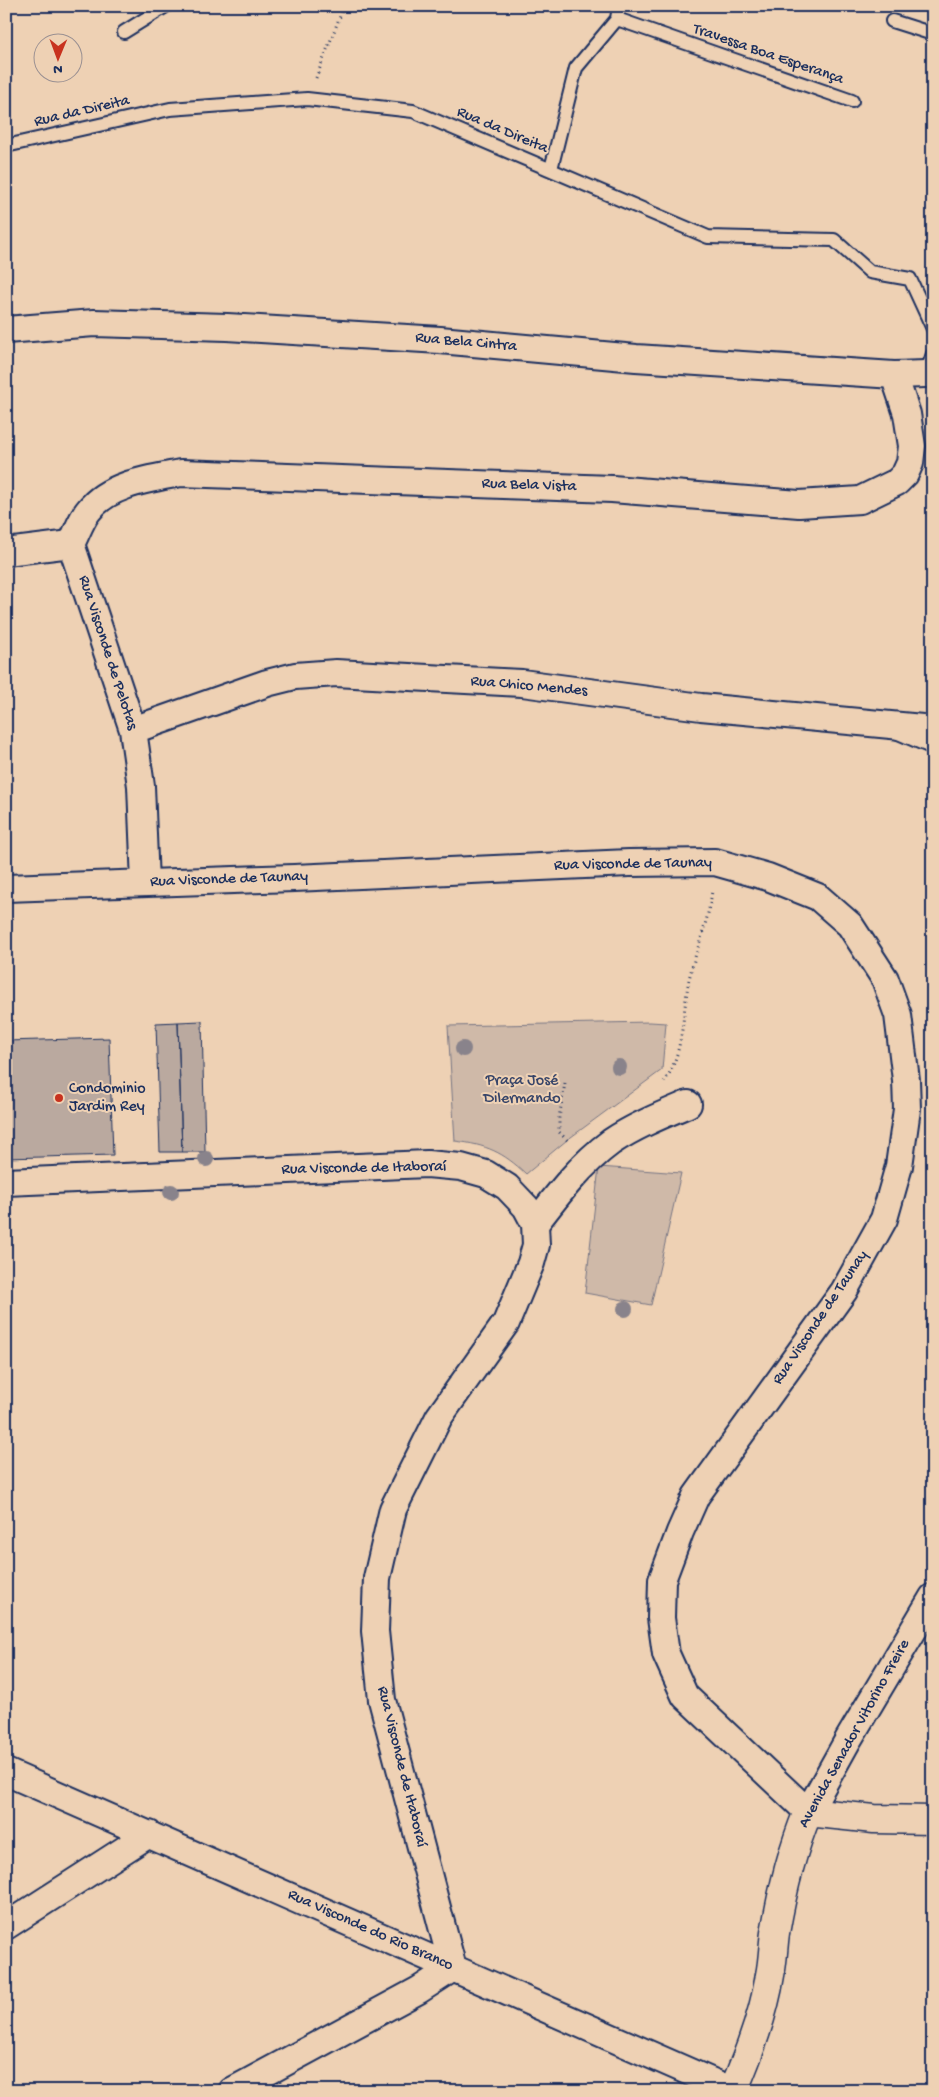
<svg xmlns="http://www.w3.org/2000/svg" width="939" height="2097" font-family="'Gochi Hand',sans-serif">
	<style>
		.green { fill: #cfb9a8; stroke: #757483 }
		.building { fill: #baa99f; stroke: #1b2f5e }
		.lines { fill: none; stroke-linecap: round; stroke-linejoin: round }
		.service-casing { stroke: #1b2f5e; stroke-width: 16 }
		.minor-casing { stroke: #1b2f5e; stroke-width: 30 }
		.tertiary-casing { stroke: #1b2f5e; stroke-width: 31 }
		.path { stroke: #1b2f5e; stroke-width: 3; stroke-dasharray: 1 4; stroke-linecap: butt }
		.service { stroke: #eed1b4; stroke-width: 12 }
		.minor { stroke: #eed1b4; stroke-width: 26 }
		.tertiary { stroke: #eed1b4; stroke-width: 28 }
		.tree { fill: #89838b }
		.poi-dot { fill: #c8321e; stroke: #eed1b4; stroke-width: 2 }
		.labels { text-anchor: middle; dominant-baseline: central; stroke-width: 4; stroke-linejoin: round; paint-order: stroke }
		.street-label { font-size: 16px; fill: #1b2f5e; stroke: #eed1b4 }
		.park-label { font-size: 16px; fill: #364469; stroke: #eed1b4 }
		.poi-label { font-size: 16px; fill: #1b2f5e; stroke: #eed1b4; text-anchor: start }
	</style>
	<rect width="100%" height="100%" fill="#eed1b4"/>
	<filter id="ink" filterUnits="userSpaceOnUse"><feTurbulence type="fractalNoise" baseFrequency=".02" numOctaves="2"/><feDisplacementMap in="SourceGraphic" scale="10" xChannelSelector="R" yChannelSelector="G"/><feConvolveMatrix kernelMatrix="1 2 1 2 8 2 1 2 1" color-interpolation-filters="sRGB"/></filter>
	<g filter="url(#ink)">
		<!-- green -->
		<path class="green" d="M650,1022l16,1 -4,47 -95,70 -41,34c-23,-22 -39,-29 -71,-33l-7,-115z
			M599,1167l82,6 -30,132 -66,-12z"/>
		<!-- building -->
		<path class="building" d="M202,1021l3,131h-23l-4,-130z
			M178,1022l4,130h-22l-4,-129z
			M109,1038l4,117 -107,3v-117z"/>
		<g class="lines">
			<defs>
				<path id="service" d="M617,19l235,82
					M892,21l41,13
					M124,32l42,-26
					M6,146l164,-37 137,-10 106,12 295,126 126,3 36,32 40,7 23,50
					M551,169l25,-101 41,-49 2,-13
					M926,374l7,-20
					M898,733l35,15"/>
				<path id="minor" d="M6,330l88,-7 133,4 213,13 196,18 258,17 32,-1
					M71,544c6,-11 10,-25 18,-34 20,-26 61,-31 92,-37l431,16 187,15 61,-4 37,-18 8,-8 5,-11 2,-17 -5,-32 -13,-39
					M71,544l62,186 8,56 4,97
					M6,552l65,-8
					M133,730l134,-47 28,-7 41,-3 186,10 179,24 232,22
					M6,888l288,-10 335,-15 86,-1 53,15 50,20 32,28 35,54 13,36 8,65 1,29 -8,57 -15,53 -40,72 -148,205 -16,36 -18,48 -1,38 5,36 19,42 123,116 40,-72 85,-143
					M6,1182l421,-18 34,3 25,7 21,13 19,20 9,17 1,21 -5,18 -25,60 -67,94 -46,92 -16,69 -2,53 7,69 71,268 -34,22 -187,101
					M535,1224c23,-30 46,-60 76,-82 24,-16 51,-27 77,-38
					M6,1772l727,319
					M6,1926l143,-92"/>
				<path id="tertiary" d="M733,2091c16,-37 31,-76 37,-116 3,-14 3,-28 5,-42 7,-41 17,-83 33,-121l66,7 59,1"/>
			</defs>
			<!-- service casing -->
			<use href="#service" class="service-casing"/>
			<!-- minor casing -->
			<use href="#minor" class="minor-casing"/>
			<!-- tertiary casing -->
			<use href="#tertiary" class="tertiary-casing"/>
			<!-- path -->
			<path class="path" d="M316,78l28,-72
				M664,1082c21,-29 18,-72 26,-107 7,-28 19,-55 22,-85
				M565,1083l-6,35v14l9,9"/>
			<!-- service -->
			<use href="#service" class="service"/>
			<!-- minor -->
			<use href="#minor" class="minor"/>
			<!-- tertiary -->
			<use href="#tertiary" class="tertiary"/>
		</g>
		<!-- trees -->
		<g class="tree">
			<circle cx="463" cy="1049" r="8"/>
			<circle cx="619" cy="1067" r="8"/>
			<circle cx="206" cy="1159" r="8"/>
			<circle cx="171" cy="1192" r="8"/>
			<circle cx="625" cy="1309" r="8"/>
		</g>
	</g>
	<!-- markers -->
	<circle class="poi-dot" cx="59" cy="1098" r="5"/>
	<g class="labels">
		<!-- street labels -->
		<g class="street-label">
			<text transform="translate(768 55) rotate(19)">Travessa Boa Esperança</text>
			<text transform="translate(82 112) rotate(-13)">Rua da Direita</text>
			<text transform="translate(502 131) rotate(23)">Rua da Direita</text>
			<text transform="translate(466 343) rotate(5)">Rua Bela Cintra</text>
			<text transform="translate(529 486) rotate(2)">Rua Bela Vista</text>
			<text transform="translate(107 653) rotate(72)">Rua Visconde de Pelotas</text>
			<text transform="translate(529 687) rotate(5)">Rua Chico Mendes</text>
			<text transform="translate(633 865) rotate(-1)">Rua Visconde de Taunay</text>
			<text transform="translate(229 880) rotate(-2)">Rua Visconde de Taunay</text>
			<text transform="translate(364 1169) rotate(-1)">Rua Visconde de Itaboraí</text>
			<text transform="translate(821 1318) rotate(-56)">Rua Visconde de Taunay</text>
			<text transform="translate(855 1734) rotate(-61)">Avenida Senador Vitorino Freire</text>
			<text transform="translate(401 1767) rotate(76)">Rua Visconde de Itaboraí</text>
			<text transform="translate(370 1931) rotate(24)">Rua Visconde do Rio Branco</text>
		</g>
		<!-- park labels -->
		<g class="park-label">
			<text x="522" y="1081">Praça José<tspan x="522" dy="18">Dilermando</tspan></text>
		</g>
		<!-- poi labels -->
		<g class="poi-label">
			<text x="69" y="1089">Condominio<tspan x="69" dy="18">Jardim Rey</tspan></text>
		</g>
	</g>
	<!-- margin -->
	<rect width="939" height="2097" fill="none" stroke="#eed1b4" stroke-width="25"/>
	<rect x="12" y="12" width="914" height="2072" fill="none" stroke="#1b2f5e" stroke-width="2" filter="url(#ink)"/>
	<!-- north arrow -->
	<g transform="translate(58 58) rotate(181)"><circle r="24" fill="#eed1b4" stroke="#9a9092"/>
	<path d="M0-4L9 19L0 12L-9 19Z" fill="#c8321e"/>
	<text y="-8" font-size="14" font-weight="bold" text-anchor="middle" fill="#1b2f5e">N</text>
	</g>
</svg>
